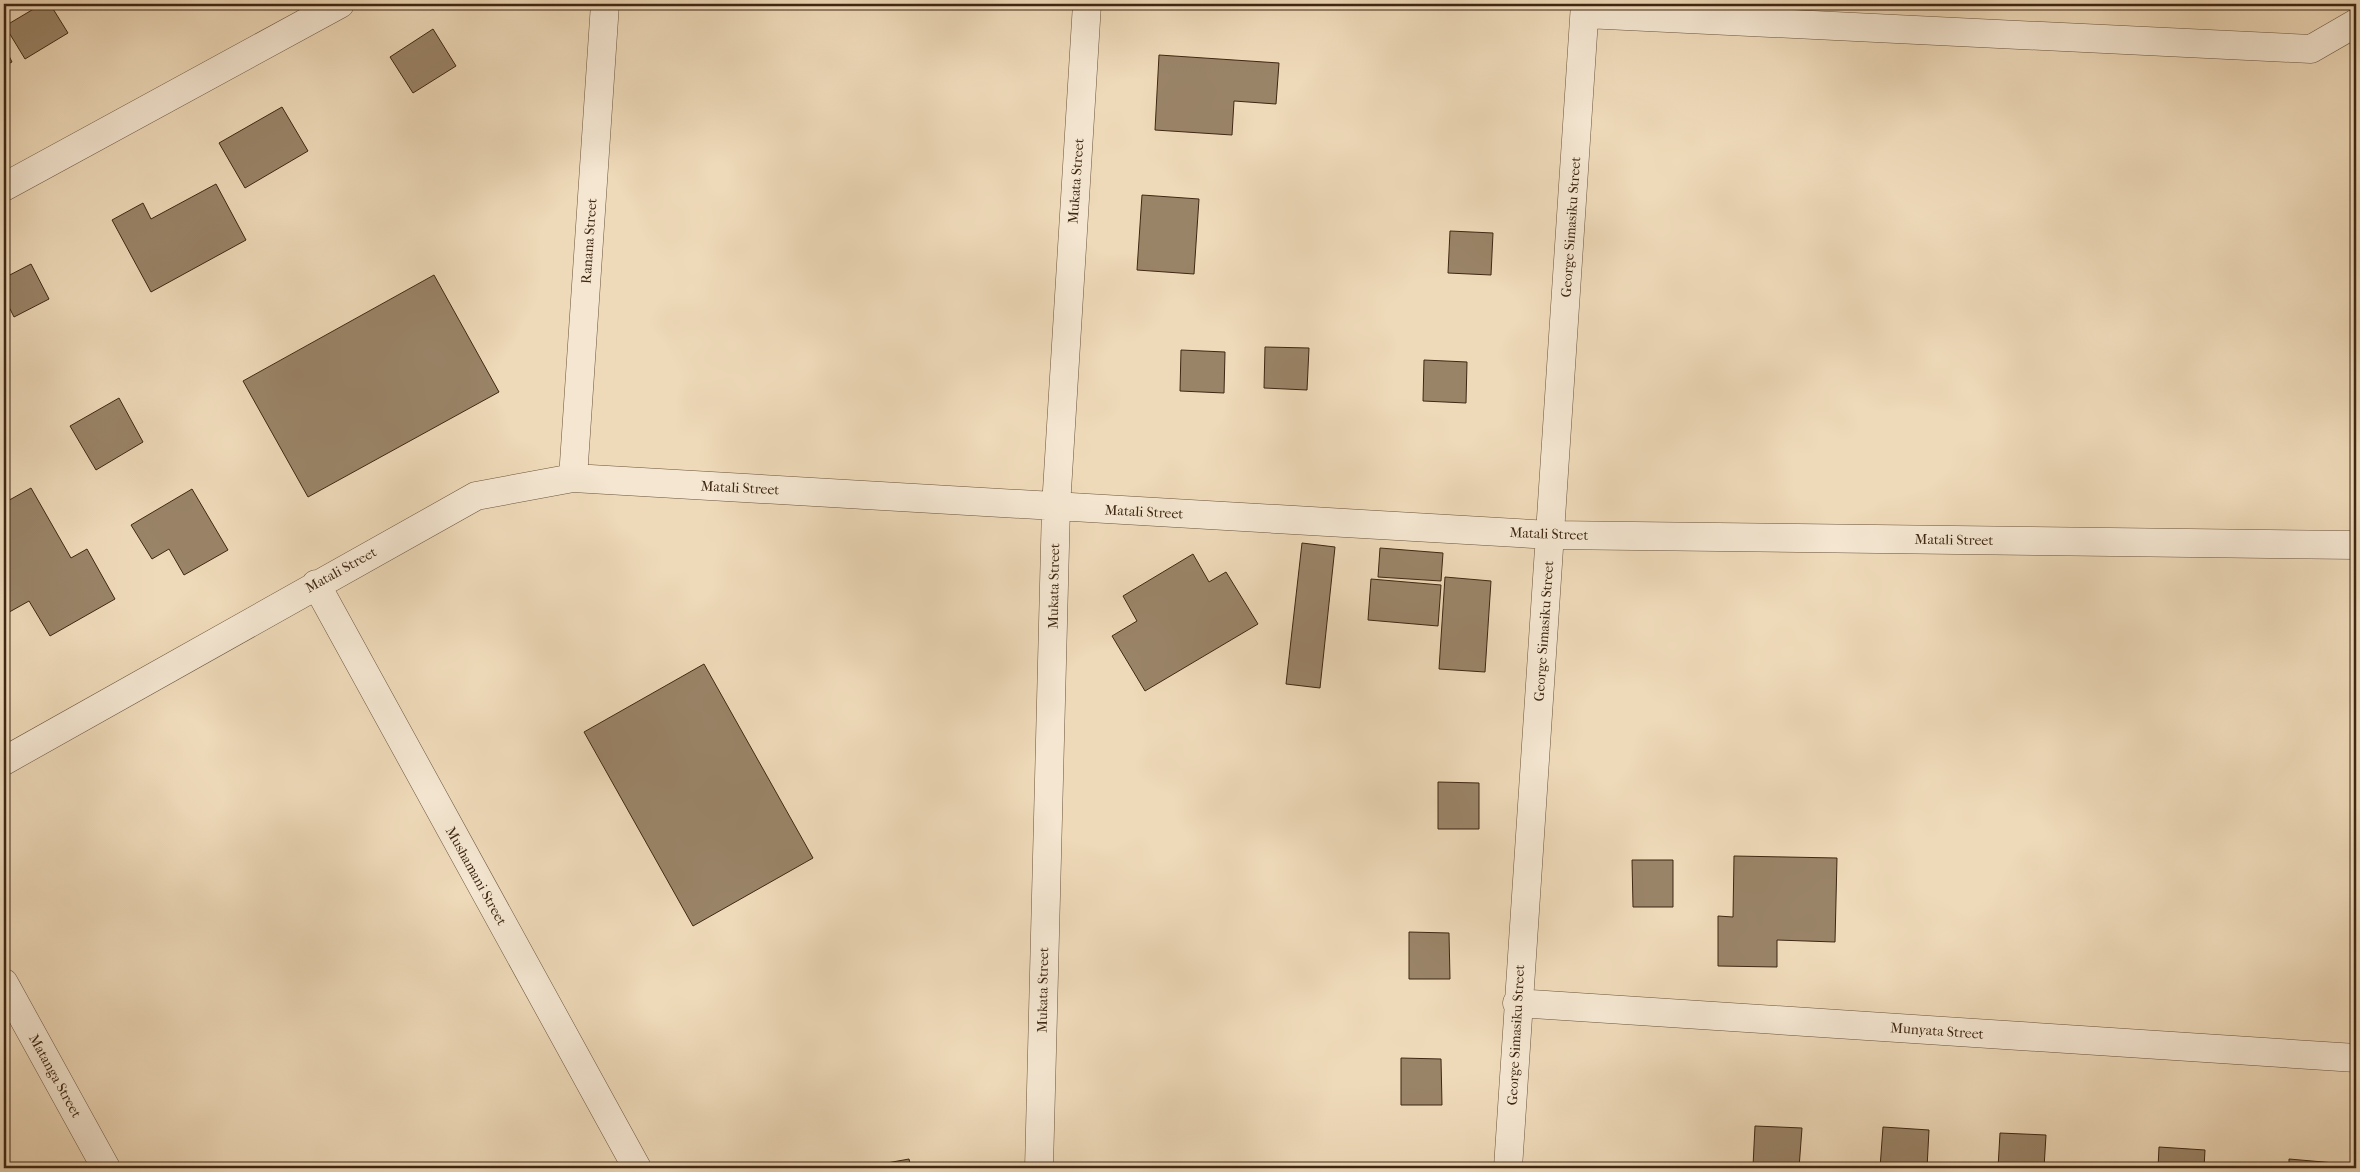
<svg xmlns="http://www.w3.org/2000/svg" width="2360" height="1172" font-family="'IM FELL French Canon',serif">
	<style>
		.building { fill: #9a8468; stroke: #3f2712 }
		.lines { fill: none; stroke-linecap: round; stroke-linejoin: round }
		.minor-casing { stroke: #6b543c; stroke-width: 29 }
		.minor { stroke: #f4e6d1; stroke-width: 28 }
		.labels { text-anchor: middle; dominant-baseline: central; stroke-width: 5; stroke-linejoin: round; paint-order: stroke }
		.street-label { font-size: 14px; fill: #3f2712; stroke: #f4e6d1 }
	</style>
	<rect width="100%" height="100%" fill="#eed9b8"/>
	<filter id="stains"><feTurbulence type="fractalNoise" baseFrequency=".004" numOctaves="4"/><feColorMatrix values="0 0 0 0 .2 0 0 0 0 .09 0 0 0 0 .02 0 0 0 .5 -.17"/></filter>
	<radialGradient id="worn" r=".72"><stop offset=".6" stop-color="#630" stop-opacity="0"/><stop offset="1" stop-color="#630" stop-opacity=".3"/></radialGradient>
	<!-- building -->
	<path class="building" d="M42,4h8l18,29 -43,26 -20,-33z
		M1191,4h39v2h-39z
		M433,29l23,37 -43,27 -23,-36z
		M4,46l8,16 -8,4z
		M1159,55l120,8 -3,41 -42,-3 -2,34 -77,-5z
		M282,107l26,44 -63,37 -26,-45z
		M216,184l30,56 -95,52 -39,-72 31,-17 8,16z
		M1142,195l57,4 -5,75 -57,-4z
		M1450,231l43,2 -2,42 -43,-2z
		M31,264l18,35 -35,18 -10,-20v-19z
		M434,275l65,117 -191,105 -65,-116z
		M1265,347l44,1 -2,42 -43,-2z
		M1181,350l44,2 -1,41 -44,-2z
		M1424,360l43,2 -1,41 -43,-2z
		M119,398l24,44 -47,28 -26,-44z
		M31,488l40,70 16,-9 28,50 -65,37 -21,-35 -25,14v-112z
		M192,489l36,61 -44,25 -15,-26 -17,10 -21,-34z
		M1302,543l33,4 -15,141 -34,-4z
		M1380,548l63,5 -2,28 -63,-4z
		M1193,554l16,28 17,-10 32,52 -113,67 -33,-55 25,-15 -14,-25z
		M1445,577l46,4 -6,91 -46,-3z
		M1371,579l70,6 -3,41 -70,-6z
		M704,664l109,194 -120,68 -109,-194z
		M1438,782l41,1v46h-41z
		M1734,856l103,2 -2,84 -58,-2v27l-59,-1v-50l15,1z
		M1632,860h41v47h-40z
		M1409,932l40,1 1,46h-41z
		M1401,1058l40,1 1,46h-41z
		M1755,1126l47,2 -3,40 -46,-2z
		M1883,1127l46,3 -2,38h-47z
		M2000,1133l46,2 -2,33h-46z
		M2159,1147l46,3 -1,18h-46z
		M909,1159l2,9h-52z
		M2289,1159l46,4v5h-46z"/>
	<g class="lines">
		<defs>
			<path id="minor" d="M1585,14l726,35 45,-26
				M4,187l336,-183
				M573,478l32,-474
				M316,584l321,584
				M4,761l472,-265 97,-18 978,57 805,10
				M4,983l102,185
				M1517,1003l839,55
				M1039,1168l17,-661 31,-503
				M1508,1168l77,-1164"/>
		</defs>
		<!-- minor casing -->
		<use href="#minor" class="minor-casing"/>
		<!-- minor -->
		<use href="#minor" class="minor"/>
	</g>
	<g class="labels">
		<!-- street labels -->
		<g class="street-label">
			<text transform="translate(1076 181) rotate(-86)">Mukata Street</text>
			<text transform="translate(1571 227) rotate(-86)">George Simasiku Street</text>
			<text transform="translate(589 241) rotate(-86)">Ranana Street</text>
			<text transform="translate(740 488) rotate(3)">Matali Street</text>
			<text transform="translate(1144 512) rotate(3)">Matali Street</text>
			<text transform="translate(1549 534) rotate(2)">Matali Street</text>
			<text transform="translate(1954 540) rotate(1)">Matali Street</text>
			<text transform="translate(341 570) rotate(-29)">Matali Street</text>
			<text transform="translate(1054 586) rotate(-89)">Mukata Street</text>
			<text transform="translate(1544 631) rotate(-86)">George Simasiku Street</text>
			<text transform="translate(476 876) rotate(61)">Mushamani Street</text>
			<text transform="translate(1043 990) rotate(-89)">Mukata Street</text>
			<text transform="translate(1937 1031) rotate(4)">Munyata Street</text>
			<text transform="translate(1516 1035) rotate(-87)">George Simasiku Street</text>
			<text transform="translate(55 1076) rotate(61)">Matanga Street</text>
		</g>
	</g>
	<!-- margin -->
	<rect width="2360" height="1172" fill="none" stroke="#eed9b8" stroke-width="20"/>
	<rect x="5" y="5" width="2350" height="1162" fill="none" stroke="#3f2712" stroke-width="2.5"/>
	<rect x="10" y="10" width="2340" height="1152" fill="none" stroke="#3f2712"/>
	<rect width="100%" height="100%" filter="url(#stains)"/>
	<rect width="100%" height="100%" fill="url(#worn)"/>
</svg>
